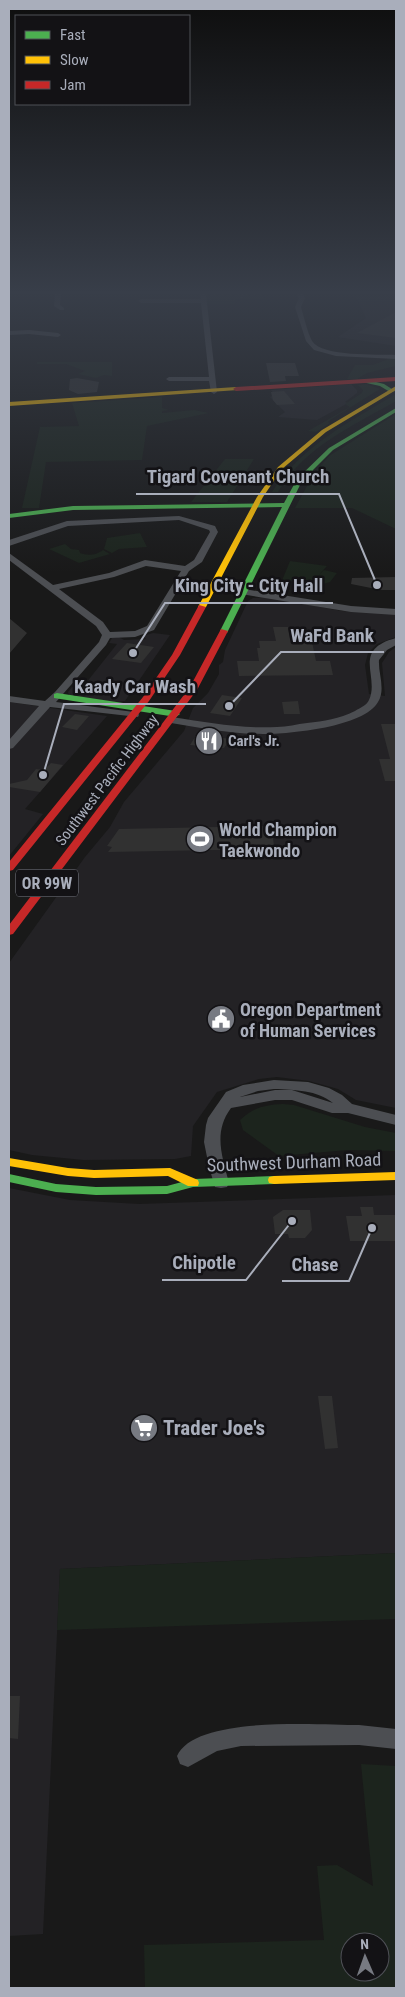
<svg xmlns="http://www.w3.org/2000/svg" width="405" height="1997" font-family="'Roboto Condensed',sans-serif">
	<style>
		.built { fill: #232225 }
		.green { fill: #1c241d; fill-rule: evenodd }
		.lines { fill: none; stroke-linecap: round; stroke-linejoin: round }
		.stream { stroke: #2a333c; stroke-width: 2 }
		.building { fill: #313131 }
		.street { fill: #4c4e52; fill-rule: evenodd }
		.fast { fill: #4caf50; fill-rule: evenodd }
		.slow { fill: #ffc107; fill-rule: evenodd }
		.jam { fill: #c62828; fill-rule: evenodd }
		.labels { text-anchor: middle; dominant-baseline: central; stroke-width: 5; stroke-linejoin: round; paint-order: stroke }
		.far-poi-label { font-size: 15px; font-weight: bold; fill: #a9aebb; stroke: #131215; text-anchor: start }
		.far-street-label { font-size: 15px; fill: #a9aebb; stroke: #131215 }
		.shield { fill: #131215; stroke: #7c7f89; stroke-width: 1 }
		.shield-label { font-size: 16px; font-weight: bold; fill: #a9aebb }
		.poi-label { font-size: 18px; font-weight: bold; fill: #a9aebb; stroke: #131215; text-anchor: start }
		.street-label { font-size: 18px; fill: #a9aebb; stroke: #131215 }
		.near-poi-label { font-size: 21px; font-weight: bold; fill: #a9aebb; stroke: #131215; text-anchor: start }
		.leader { fill: none; stroke: #a9aebb; stroke-width: 2 }
		.callout-dot { fill: #a9aebb; stroke: #131215; stroke-width: 2 }
		.callout-label { font-size: 19px; text-anchor: middle; font-weight: bold; fill: #a9aebb; stroke: #131215; stroke-width: 5; stroke-linejoin: round; paint-order: stroke }
	</style>
	<rect width="100%" height="100%" fill="#191919"/>
	<!-- built -->
	<path class="built" d="M356,297h40v49l-58,-9 28,-19z
		M351,384l6,6v3l-12,9 3,1 -31,17 -39,-3 7,-5 -15,-15 5,-2 -4,-5z
		M266,597l76,14 54,3v23l-19,7 -9,9 -3,12 4,29 16,2 -3,-33 7,-11 7,-5v461l-40,-8 -18,-11 -29,-8 -32,-4 -18,2 -42,13 -24,34 -2,30 -16,3 -91,1 -52,-5 -23,-5v-187l76,-106 25,-30 14,-25 60,-71 9,-23 15,-15 11,-19v-9l4,-3 2,-12 23,-49 5,-3z
		M153,633l17,2 -45,66 -11,1 -45,-7 -1,-3 4,-5 10,1 35,-44 -8,-1 3,-5 7,-1 5,3 22,-1 -3,-3z
		M9,702l98,14 -82,93 18,5 -34,42z
		M9,1188l61,12 69,4 257,-9v358l-336,16 -17,365 -34,2z"/>
	<!-- green -->
	<path class="green" d="M206,294h56l2,5h-28l-2,5 -27,1z
		M391,358h5v8l-29,7 -10,6h-10l8,-14h18z
		M37,362h75v14l-8,-1 -8,3 -18,-4 7,-3 -19,-7h-29z
		M366,384l14,5 -50,31 -2,2 2,1 -14,9 -8,-1 42,-24 -5,-3 17,-11 1,-3 -5,-5z
		M396,394v7c-43,25 -92,46 -118,91h-6c29,-46 79,-71 124,-98z
		M162,397v11l7,2 -7,1v2l32,-3 15,3 -62,13 -5,34 -96,2 -7,46h-17l18,-81 39,-1 -7,-23z
		M396,414v115l-44,-21h-57l18,-33 16,-19z
		M225,459h29l-27,43h-36z
		M140,533l7,14 -28,2 -7,4 -8,-4 3,-11z
		M65,544l6,5 8,1 1,3c8,3 17,2 23,-3l7,4 -31,9 -30,-14z
		M290,561l37,5 -9,10 6,-6 13,3 -7,9 -13,4 -29,-5 -3,3 -4,-1z
		M283,1104l11,1 71,22 31,6v18l-48,-1 -69,6 -36,-26 -3,-10c14,-13 25,-15 43,-16z
		M396,1553v66l-339,11 3,-61z
		M361,1764l35,2v222h-251l-1,-43 180,-5 -7,-74 20,-1 36,21zM350,1942h30v30h-30z"/>
	<g class="lines">
		<!-- stream -->
		<path class="stream" d="M242,297l1,-3"/>
	</g>
	<!-- building -->
	<path class="building" d="M396,312v26l-39,-5z
		M266,363h29l4,13h-14l1,5 -16,1z
		M77,378l22,4 -2,10 -19,2 -9,-4 1,-11z
		M284,391l11,13 -18,1 -4,-5 -2,-8z
		M396,577v13h-15l-30,-6 1,-6z
		M9,618l18,15 -18,21z
		M273,627h15l3,16 21,-1 4,19h14l3,14 -94,1 -2,-15h22l-2,-13h3l-1,-7h17z
		M127,643l27,4 -13,16 -29,-4z
		M222,695l20,3 -12,18 -20,-3z
		M298,701l2,13h-16l-2,-12z
		M75,714l14,2 -12,14 -15,-3z
		M381,724h15v57h-11l-6,-22h11z
		M197,734l13,2 20,3 -6,9 -34,-3z
		M51,763l12,2 -23,27 -31,-5v-3l18,-4 9,-11 8,1z
		M271,826l3,19h-5v4l-161,3 4,-5 -5,-1 12,-17z
		M360,1207h13l1,8h22v26h-46l-4,-25h16z
		M283,1210h27l2,20 -7,8h-16l-1,-4h-13l-2,-17z
		M318,1396h14l6,52 -13,1z
		M9,1696h11l-2,43 -9,-1z"/>
	<g class="lines">
		<!-- street -->
		<path class="street" d="M55,294h6l-1,11 4,3v2h-4l-6,-4z
			M200,294h6l11,98 -3,2 -3,-2 -2,-11h-40l-3,-2 3,-2h40l-8,-74h-60l-3,-2 3,-2h60z
			M297,294h6l2,4 -4,9c3,10 6,24 11,34 10,16 66,13 84,14v4l-60,-3 -22,-6 -8,-9 -11,-34 4,-9z
			M29,330l29,3 3,2 -3,2 -29,-3 -20,1v-4z
			M179,516l36,10 3,6 -16,30 -13,9 -35,59 -19,7 -25,1 -4,7 -50,57 78,10 4,1 1,2 -1,2 -88,-10 -37,41 -4,1v-9l30,-34 -30,-4v-6l36,5 10,-9 44,-50 3,-7 -6,-9 -87,-66v-7l44,32 56,-12 36,-13 40,6 9,-6 16,-28 -1,-2 -30,-10 -111,6 -59,20v-6l58,-19zM146,566l35,5 -34,55 -12,5 -25,1 -7,-10 -44,-33 55,-12z
			M244,589l107,17 45,3v6l-45,-3 -110,-18 -2,-2z
			M396,638v7l-9,5 -8,10c-1,14 7,29 -1,42 -14,25 -88,32 -115,32 -31,0 -62,-6 -92,-11l-5,-3 5,-3c35,5 70,12 106,10 10,0 20,-3 30,-4 17,-2 32,-4 48,-12 5,-3 12,-6 14,-11 11,-24 -18,-50 27,-62z
			M274,1080l34,2 21,6 13,7 10,9 44,11v10l-48,-12h-16l-40,-13h-17l-44,8c-18,24 -9,48 -2,75l-2,4 -6,1 -6,-1 -6,-20 -5,-25 2,-17 2,-7 18,-26 17,-7zM274,1089c21,1 43,1 59,14l-41,-13h-17l-35,7 18,-6z
			M359,1725l37,4v20l-37,-4 -118,1 -24,5 -29,16 -8,-3 -3,-8c18,-41 142,-31 182,-31z"/>
		<!-- fast -->
		<path class="fast" d="M364,379l20,5 11,7 -5,1 -10,-6 -18,-4z
			M396,408v4l-63,38 -31,31 -75,152 -7,-2 62,-124 -209,3 -64,8v-4l64,-8 211,-3 13,-24 32,-31z
			M57,693l119,18 4,3 -4,3 -122,-19v-4z
			M9,1174l47,10 40,3 71,-1 26,-7 81,-3 5,1 1,3 -1,3 -5,1 -81,3 -26,7 -71,1 -40,-3 -47,-10z"/>
		<!-- slow -->
		<path class="slow" d="M396,386v4l-70,42 -44,37 -19,28 -57,110 -7,2 -1,-2 59,-110 21,-30 44,-37z
			M236,387l2,3 -229,16v-4z
			M9,1158l59,10 26,2 76,-2 28,12 1,3 -1,3h-10l-20,-10 -74,2 -26,-2 -59,-10z
			M396,1172v8l-122,4 -5,-1 -1,-3 1,-3 5,-1z"/>
		<!-- jam -->
		<path class="jam" d="M396,377v4l-160,10 -3,-2 3,-2z
			M199,605l7,2 -26,48 -31,46 -136,169 -4,1v-9l134,-165 29,-42z
			M221,629l7,2 -31,59 -184,244 -4,1v-10l181,-238z"/>
	</g>
	<!-- sky -->
	<linearGradient id="sky" x2="0" y2="1"><stop stop-color="#0e0e0e"/><stop offset="0.51" stop-color="#383e49"/><stop offset="1" stop-color="#383e49" stop-opacity="0"/></linearGradient>
	<rect width="405" height="573" fill="url(#sky)"/>
	<!-- icons -->
	<defs>
		<symbol id="restaurant-disc" viewBox="-11 -11 22 22"><circle r="9.5" fill="#777a82" stroke="#131215"/><path d="M-5-6h1v4h1v-4h1v4h1v-4h1v5L-1.5 .5V6h-2V.5L-5-1ZM5-6V6H3V1.5H1.5Q1.5-4 5-6Z" fill="#fff"/></symbol>
		<symbol id="stadium-disc" viewBox="-11 -11 22 22"><circle r="9.5" fill="#777a82" stroke="#131215"/><path d="M0-5a6.5 5 0 1 0 0 10a6.5 5 0 1 0 0-10ZM-3.5-1.8h7v3.6h-7Z" fill="#fff"/></symbol>
		<symbol id="civic-disc" viewBox="-11 -11 22 22"><circle r="9.5" fill="#777a82" stroke="#131215"/><path d="M-.6-6.5H3V-4.5H.6V-3L4-1V1h2V6H-6V1h2V-1L-.6-3ZM-1.2 2.5V6h2.4V2.5Z" fill="#fff"/></symbol>
		<symbol id="supermarket-disc" viewBox="-11 -11 22 22"><circle r="9.5" fill="#777a82" stroke="#131215"/><path d="M-6-5.5h2.5l.6 2H6L4.5 2H-2.5L-4.4-4H-6ZM-1.5 3.2a1.3 1.3 0 1 0 .1 0ZM3 3.2a1.3 1.3 0 1 0 .1 0Z" fill="#fff"/></symbol>
	</defs>
	<g fill-rule="evenodd">
		<use href="#restaurant-disc" x="193" y="725" width="32" height="32"/>
		<use href="#stadium-disc" x="184" y="823" width="32" height="32"/>
		<use href="#civic-disc" x="205" y="1003" width="32" height="32"/>
		<use href="#supermarket-disc" x="128" y="1412" width="32" height="32"/>
	</g>
	<g class="labels">
		<!-- far-poi labels -->
		<g class="far-poi-label">
			<text x="228" y="741">Carl's Jr.</text>
		</g>
		<!-- far-street labels -->
		<g class="far-street-label">
			<text transform="translate(107 780) rotate(-53)">Southwest Pacific Highway</text>
		</g>
		<!-- shield labels -->
		<rect class="shield" x="16" y="869.5" width="62" height="27" rx="4"/>
		<g class="shield-label">
			<text x="47" y="883">OR 99W</text>
		</g>
		<!-- poi labels -->
		<g class="poi-label">
			<text x="219" y="829">World Champion<tspan x="219" dy="21">Taekwondo</tspan></text>
			<text x="240" y="1009">Oregon Department<tspan x="240" dy="21">of Human Services</tspan></text>
		</g>
		<!-- street labels -->
		<g class="street-label">
			<text transform="translate(294 1162) rotate(-2)">Southwest Durham Road</text>
		</g>
		<!-- near-poi labels -->
		<g class="near-poi-label">
			<text x="163" y="1428">Trader Joe's</text>
		</g>
	</g>
	<!-- callouts -->
	<path class="leader" d="M377 585L339 494H136M133 653L165 603H333M229 706L281 652H384M43 775L64 704H206M292 1221L246 1280H162M372 1228L349 1281H282"/>
	<g class="callout-dot">
		<circle cx="377" cy="585" r="5"/>
		<circle cx="133" cy="653" r="5"/>
		<circle cx="229" cy="706" r="5"/>
		<circle cx="43" cy="775" r="5"/>
		<circle cx="292" cy="1221" r="5"/>
		<circle cx="372" cy="1228" r="5"/>
	</g>
	<g class="callout-label">
		<text x="238" y="483">Tigard Covenant Church</text>
		<text x="249" y="592">King City - City Hall</text>
		<text x="332" y="642">WaFd Bank</text>
		<text x="135" y="693">Kaady Car Wash</text>
		<text x="204" y="1269">Chipotle</text>
		<text x="315" y="1271">Chase</text>
	</g>
	<!-- border -->
	<rect width="405" height="1997" fill="none" stroke="#a9aebb" stroke-width="20"/>
	<!-- legend -->
	<rect x="15" y="15" width="175" height="90" fill="#131215" stroke="#4f5057"/>
	<rect x="25" y="31" width="25" height="8" fill="#4caf50" stroke="#4f5057"/>
	<text x="60" y="40" font-size="15" fill="#a9aebb">Fast</text>
	<rect x="25" y="56" width="25" height="8" fill="#ffc107" stroke="#4f5057"/>
	<text x="60" y="65" font-size="15" fill="#a9aebb">Slow</text>
	<rect x="25" y="81" width="25" height="8" fill="#c62828" stroke="#4f5057"/>
	<text x="60" y="90" font-size="15" fill="#a9aebb">Jam</text>
	<!-- north arrow -->
	<g transform="translate(365 1957) rotate(358)"><circle r="24" fill="#131215" stroke="#4f5057"/>
	<path d="M0-4L9 19L0 12L-9 19Z" fill="#777a82"/>
	<text y="-8" font-size="14" font-weight="bold" text-anchor="middle" fill="#a9aebb">N</text>
	</g>
</svg>
